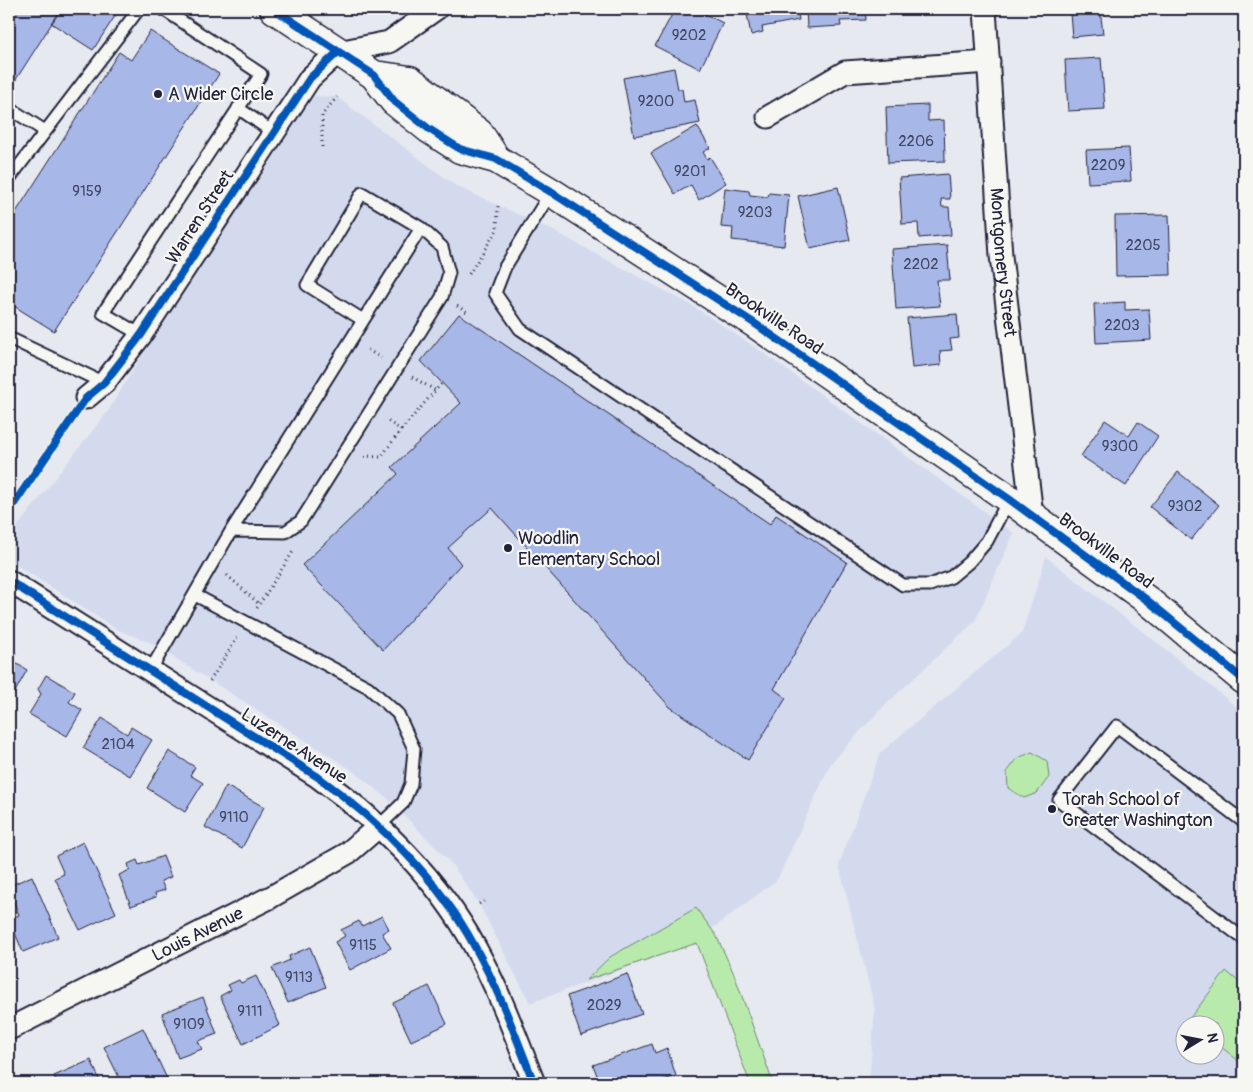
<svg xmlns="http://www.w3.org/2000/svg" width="1253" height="1092" font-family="Pangolin,sans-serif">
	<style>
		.built { fill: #d3daed; fill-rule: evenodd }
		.green { fill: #b8ebab; stroke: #6d8673 }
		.building { fill: #a7b7e7; stroke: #22223b }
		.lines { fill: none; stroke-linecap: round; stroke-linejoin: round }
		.lane-casing { stroke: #22223b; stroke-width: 15 }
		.street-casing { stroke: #22223b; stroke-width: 25 }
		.secondary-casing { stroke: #22223b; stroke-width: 31 }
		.path { stroke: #22223b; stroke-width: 3; stroke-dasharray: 1 4; stroke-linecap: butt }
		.lane { stroke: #f6f6f2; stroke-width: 11 }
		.street { stroke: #f6f6f2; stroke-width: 21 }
		.secondary { stroke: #f6f6f2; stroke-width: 28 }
		.cycleway-casing { stroke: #f6f6f2; stroke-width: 11 }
		.cycleway { stroke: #0057b8; stroke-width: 8 }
		.poi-dot { fill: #22223b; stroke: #f6f6f2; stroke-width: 2 }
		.labels { text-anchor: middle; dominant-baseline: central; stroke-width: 4.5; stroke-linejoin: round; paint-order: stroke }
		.number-label { font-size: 15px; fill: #434766 }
		.poi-label { font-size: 18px; fill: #22223b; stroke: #f6f6f2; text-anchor: start }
		.street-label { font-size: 18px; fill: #22223b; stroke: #f6f6f2 }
	</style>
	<rect width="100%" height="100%" fill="#e6e9f0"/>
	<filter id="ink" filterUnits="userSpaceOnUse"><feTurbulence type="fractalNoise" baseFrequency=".02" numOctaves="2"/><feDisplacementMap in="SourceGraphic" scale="10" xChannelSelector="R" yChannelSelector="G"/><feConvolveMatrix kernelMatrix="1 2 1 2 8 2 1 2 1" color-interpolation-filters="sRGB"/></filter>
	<g filter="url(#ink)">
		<!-- built -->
		<path class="built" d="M312,96l25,1 119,89 94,43 141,76 64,42 259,186 -39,88 -95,89 -49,53 -54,117 -85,64 -162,59 -51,-99 -28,-41 -65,-66 -37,-29 -198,-125 -35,-14 -107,-69v-23l99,-126 102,-167z
			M1046,557l118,91 80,65v370h-375l6,-74 -36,-144 41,-112 142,-120zM1186,1024h30v30h-30z"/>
		<!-- green -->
		<path class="green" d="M1032,752l15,9 2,16 -12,16 -13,5 -16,-10 -1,-16 11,-14z
			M696,908l20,27 18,39 39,109h-23l-53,-140 -111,37 24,-23z
			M1226,971l18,15v79l-28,-22v-19h-18l-8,-6z"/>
		<!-- building -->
		<path class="building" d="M9,9h52l-46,72 -6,-3z
			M61,9h55l3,1 -26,40 -42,-27z
			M675,9h20l28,14 -23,46 -45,-23z
			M746,9h51l2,11 -37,7 1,5 -12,3z
			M806,9h59l1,11 -26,1 1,5 -34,2z
			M1062,9h38l3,25 -31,3 -2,-24h-8z
			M150,31l69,43 -165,257 -45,-28v-80l110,-171 12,8z
			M1101,58l4,51 -37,2 -3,-51z
			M674,68l4,21h4l2,13 11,-2 5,23 -66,13 -11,-58z
			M928,105v16l16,-1 1,41 -57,2 -2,-56z
			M697,126l13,22 -7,4 4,7 3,-2 16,26 -27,17 -8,-15 -16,9 -24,-41z
			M1129,148l2,33 -43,2 -2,-33z
			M948,174l2,25h-9l1,8h7l2,28 -32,3 -1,-15 -16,1 -3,-46z
			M838,187l12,53 -40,9 -12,-53z
			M725,188l24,3 1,4 18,2 1,-4 20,2 -5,51 -52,-6 1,-12 -12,-1z
			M1169,215l2,60 -55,1 -1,-60z
			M947,245l3,35h-13l3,26 -44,3 -4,-60z
			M1125,302v8l24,-1 2,31 -55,3 -2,-39z
			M459,314l311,210 6,-9 71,47 -73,127 12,9 -38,62 -78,-53 -178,-199 -44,40 13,16 -78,86 -81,-85 96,-91 -6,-7 69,-64 -40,-42z
			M957,314l2,24 -9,1 2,11 -12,1 1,14 -29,3 -5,-50z
			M1105,420l24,16 9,-14 20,14 -32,50 -45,-30z
			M1178,472l41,33 -28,35 -41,-33z
			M9,649l7,4 -4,8 15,9 -18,33z
			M46,675l29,17 -6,10 13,8 -15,26 -38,-22 12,-20 -3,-5z
			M102,718l25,16 4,-7 21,13 -22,36 -47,-28z
			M169,751l26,16 -5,8 13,8 -18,29 -38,-24z
			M226,786l38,21 -22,41 -37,-21z
			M83,842l33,71 -36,17 -25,-52 9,-4 -8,-18z
			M163,856l8,21 -10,4 4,9 -10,3 1,4 -25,9 -12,-31 11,-5 -2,-6 9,-4 2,5z
			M32,876l26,61 -35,15 -14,-33 10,-4 -10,-25v-4z
			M382,916l7,13 -7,4 9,15 -41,22 -15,-28 10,-6 -4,-6 18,-9 3,5z
			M310,947l16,40 -38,16 -16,-35 18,-8 -1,-4z
			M627,974l15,40 -61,22 -14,-40z
			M256,976l24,49 -37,19 -23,-48 11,-6 -3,-5 11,-5 2,3z
			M429,986l18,38 -36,17 -18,-38z
			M203,997l14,37 -19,7 4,8 -24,9 -16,-45z
			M143,1028l26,55h-47l-18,-36z
			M652,1044l3,9 12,-5 9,28 -21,7h-55l-7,-18z
			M91,1060l10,23h-44l-3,-7z"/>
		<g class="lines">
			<defs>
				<path id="lane" d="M9,108l36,23
					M238,108l36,25
					M9,179l130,-170
					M551,192l-46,75 -10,26 25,36 383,256h27l21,-8 18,-15 18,-21 22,-42
					M141,335l-38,-22 158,-239 -98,-65
					M9,338l95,45
					M231,531l54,1 16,-11 141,-224 7,-24 -7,-26 -21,-19
					M195,595l173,92 30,27 16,35 -3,35 -8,19 -25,24
					M150,671l81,-140 190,-303 -59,-35 -55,92 56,35
					M1244,822l-127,-96 -58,74 185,139"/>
				<g id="street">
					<path id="s1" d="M985,9l16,247 31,259"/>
					<path d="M768,117l77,-45 144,-10"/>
					<path d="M86,398l18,-15 37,-48 169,-257 28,-26 51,-10 47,-33"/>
					<path d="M9,581l309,196c61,44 121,103 157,170 24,43 41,90 59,136"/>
					<path id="s2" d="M9,1029l262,-132 77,-44 30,-26"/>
				</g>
				<path id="secondary" d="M274,9l100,66 20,26 35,28 31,20 36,10 55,33 203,131 255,176 138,101 97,80
					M374,75l36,5 69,53 17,26"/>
			</defs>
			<!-- lane casing -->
			<use href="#lane" class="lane-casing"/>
			<!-- street casing -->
			<use href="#street" class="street-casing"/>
			<!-- secondary casing -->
			<use href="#secondary" class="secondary-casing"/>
			<!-- path -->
			<path class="path" d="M322,147v-32l15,-18
				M469,274l28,-44 1,-24
				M457,306l10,6
				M368,350l13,8
				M412,377l23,13
				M401,430l41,-47
				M364,456l17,1 20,-27 -15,-10
				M9,511l65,-94
				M227,575l32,29
				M257,608l37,-58
				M210,681l27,-43
				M479,904l5,-3"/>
			<!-- lane -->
			<use href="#lane" class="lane"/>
			<!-- street -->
			<use href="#street" class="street"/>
			<!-- secondary -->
			<use href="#secondary" class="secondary"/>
			<defs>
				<path id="cycleway" d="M274,9l100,66 20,26 35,28 31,20 36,10 55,33 203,131 255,176 138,101 97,80
					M9,511l77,-113 18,-15 37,-48 169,-257 28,-26
					M9,581l309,196c61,44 121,103 157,170 24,43 41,90 59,136"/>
			</defs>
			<!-- cycleway casing -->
			<use href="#cycleway" class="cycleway-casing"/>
			<!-- cycleway -->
			<use href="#cycleway" class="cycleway"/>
		</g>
	</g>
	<!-- markers -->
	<g class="poi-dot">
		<circle cx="158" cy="94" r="5"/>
		<circle cx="508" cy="548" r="5"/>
		<circle cx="1052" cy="809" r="5"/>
	</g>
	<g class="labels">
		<!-- number labels -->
		<g class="number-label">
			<text x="689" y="35">9202</text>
			<text x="656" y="101">9200</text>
			<text x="916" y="141">2206</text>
			<text x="1108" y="165">2209</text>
			<text x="690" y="171">9201</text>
			<text x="87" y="191">9159</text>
			<text x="755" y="212">9203</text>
			<text x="1143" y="245">2205</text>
			<text x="921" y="264">2202</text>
			<text x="1122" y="325">2203</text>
			<text x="1120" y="446">9300</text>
			<text x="1185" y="506">9302</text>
			<text x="118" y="744">2104</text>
			<text x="234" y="817">9110</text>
			<text x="363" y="945">9115</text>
			<text x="299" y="977">9113</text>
			<text x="604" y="1005">2029</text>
			<text x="250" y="1011">9111</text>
			<text x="189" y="1024">9109</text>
		</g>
		<!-- poi labels -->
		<g class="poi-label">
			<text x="168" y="94">A Wider Circle</text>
			<text x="518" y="538">Woodlin<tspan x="518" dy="21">Elementary School</tspan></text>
			<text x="1062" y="799">Torah School of<tspan x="1062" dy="21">Greater Washington</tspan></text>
		</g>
		<!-- street labels -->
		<g class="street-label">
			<text transform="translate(200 217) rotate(-57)">Warren Street</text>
			<text stroke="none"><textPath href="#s1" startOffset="254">Montgomery Street</textPath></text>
			<text transform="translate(774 319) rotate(34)">Brookville Road</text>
			<text transform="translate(1106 551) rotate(37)">Brookville Road</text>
			<text transform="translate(294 746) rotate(33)">Luzerne Avenue</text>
			<text stroke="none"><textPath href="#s2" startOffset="211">Louis Avenue</textPath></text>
		</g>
	</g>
	<!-- margin -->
	<rect width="1253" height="1092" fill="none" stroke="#f6f6f2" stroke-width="30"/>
	<rect x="15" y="15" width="1223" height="1062" fill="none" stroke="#22223b" stroke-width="2" filter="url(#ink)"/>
	<!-- north arrow -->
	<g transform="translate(1200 1040) rotate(80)"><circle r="24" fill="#f6f6f2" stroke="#a1a1a9"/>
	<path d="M0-4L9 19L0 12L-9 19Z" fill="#22223b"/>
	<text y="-8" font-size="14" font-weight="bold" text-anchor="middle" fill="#22223b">N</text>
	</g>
</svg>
